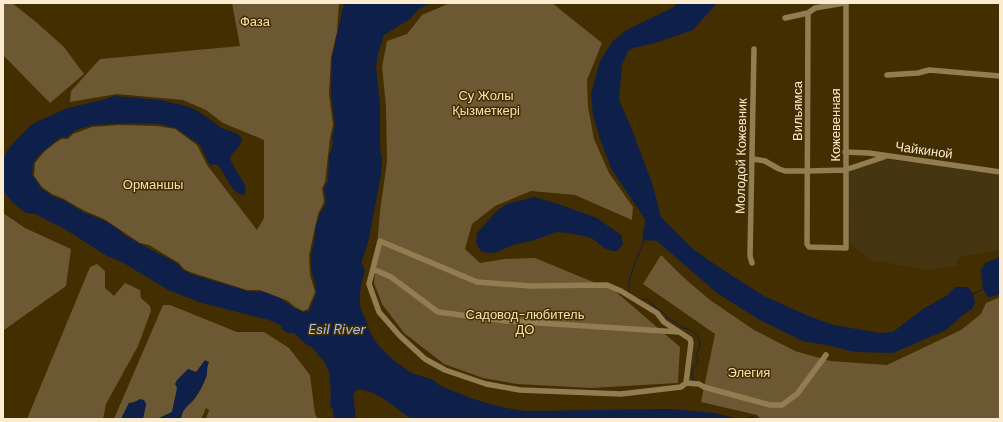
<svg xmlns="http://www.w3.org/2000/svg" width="1003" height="422" font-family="'DM Sans',sans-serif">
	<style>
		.built { fill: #453511 }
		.green { fill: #6c5933 }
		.water { fill: #0e1f4a }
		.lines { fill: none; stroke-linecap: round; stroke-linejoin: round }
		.stream { stroke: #0e1f4a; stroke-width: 1 }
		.minor { stroke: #927d53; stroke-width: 5.5 }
		.labels { text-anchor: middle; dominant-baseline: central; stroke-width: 3; stroke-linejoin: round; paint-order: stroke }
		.park-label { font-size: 13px; fill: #f9e1b1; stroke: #422e00 }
		.street-label { font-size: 13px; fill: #fbeccf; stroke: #422e00 }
		.water-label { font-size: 14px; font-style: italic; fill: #a4c1fc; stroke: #422e00 }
	</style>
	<rect width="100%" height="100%" fill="#422e00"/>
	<!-- built -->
	<path class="built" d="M885,159l115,16v75l-40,7 -3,3v6l-28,4 -58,-10 -21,-17 -2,-71z"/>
	<!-- green -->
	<path class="green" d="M3,3h9l24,19 28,25 20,27 -34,29 -47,-48z
		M232,3h107l-2,29 -6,25 -2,37 4,31 -3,13 -5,44 -3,6 2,14 -6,12 -9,41 1,20 5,17 -7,17 -5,2 -8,-4 -7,-6 -28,-11h-13l-57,-18 -6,-3 -5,-6 -30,-18 -9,-2 -36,-24 -19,-8 -23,-13 -10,-4 -10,-7 -8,-11 1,-13 9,-11 11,-9 7,-4h6l5,-5 19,-7 27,-2 38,1 18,3 22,16 10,20 50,65 7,-12v-78l-41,-17 -17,-13 -23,-10 -66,-6 -47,8 1,-11 29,-32 140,-13z
		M450,3h102l50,40 -15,37 1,27 6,32 15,34 24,34 -1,13 -57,-25 -44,-4 -36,15 -23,18 -7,25 15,14 25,-4 30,-1 80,33 65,56 -2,36 -87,5 -74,-4 -34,-6 -39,-14 -40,-31 -22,-29 -8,-21 6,-72 7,-49 -1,-56 -4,-39 5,-26 20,-7 15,-19z
		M3,213l22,15 46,21 -5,37 -62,44h-1z
		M661,255l22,22 27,23 44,30 41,21 35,10 57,4 74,-35 20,-16 5,-11 14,-6v122h-239l-4,-4 -56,-13 14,-68 -72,-50z
		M97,264l8,7v17l9,8 11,-13 15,7 1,8 9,8 1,5 -13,35 -32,58 -3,15h-76l63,-152z
		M163,305h7l67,27h27l25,16 21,27 5,39 3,5h-112l3,-9 -3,-2 -5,11h-20c2,-13 9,-13 15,-22 4,-6 8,-14 10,-20 2,-5 0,-9 3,-15l-5,2 -8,8 -8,-3 -5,6 -3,2 -8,35 -15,7h-14l3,-15 -9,-3 -8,2 -8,16h-7z"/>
	<!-- water -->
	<path class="water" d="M344,3h87l-12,6 -9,10 -26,16 -6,19 -2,13 4,39v42l2,12 -1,15 -13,68 -7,20 4,7c-3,11 -6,22 -5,34 0,5 3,9 5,14 2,3 2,6 3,9 6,18 27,36 44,46 8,4 21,4 27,12 30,13 56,23 88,26l144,-2 43,4 27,6 13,-3 1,3h-343c-15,-9 -37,-32 -56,-29l-3,5 3,24h-22l-1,-9 -3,-5 1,-12 -2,-21 -5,-11 -4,-4 -8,-10 -5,-2 -13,-12h-6l-5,-3 -3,-5 -11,-5 -67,-17 -34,-13 -46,-28 -15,-6 -42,-27 -30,-15 -9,-1 -13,-10 -10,-12v-32l5,-10 19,-20 7,-6 34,-15 38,-9 8,-3 46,4 26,6 8,3 14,9 13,10 15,5 6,5 -2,7 -10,12c2,13 21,28 14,38 -14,-1 -18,-24 -28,-31l-3,1 -4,-1 -9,-19 -24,-17 -17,-4 -27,-1 -40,2 -16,5 -9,7h-6l-21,17 -7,9 -1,11 9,14 11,8 11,4 20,12 22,9 16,10 3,4 54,29 5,6 8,4 56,17 17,1 16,6 14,10 9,4 6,-1 7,-17v-6l-5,-20v-13l3,-12 2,-18 4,-12 6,-10 -2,-15 4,-7 1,-25 4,-12 -1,-6 3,-13 -4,-31 1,-37z
		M677,3h40l-24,27 -38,13 -22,5 -5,3 -6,14 -3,35 11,25 22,58 9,34 32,32 27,19 44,28 47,21 22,8 47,8 13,-1 30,-23 25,-14 7,-8h13l5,7 2,9 -3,6 -8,5 -18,16 -53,23 -38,-1 -24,-6 -28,-5 -43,-21 -43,-27 -60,-52 -11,-1 -3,2c-2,-7 3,-15 2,-23l-33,-49 -12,-31 -7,-24 -2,-21 9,-33 13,-20 12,-10 49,-24z
		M534,197l18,5 45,16 24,17 2,9 -6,7c-16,-1 -15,-7 -26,-13 -5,-2 -27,-6 -33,-6 -6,1 -12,4 -18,6 -9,4 -20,4 -29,8 -7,2 -13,7 -21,7 -2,0 -6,-1 -9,-2l-5,-8 1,-10 21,-23 9,-6z
		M1000,257v37l-10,3 -3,-1 -4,-7 -2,-19 4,-7z
		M205,360l4,2c-3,5 -1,10 -3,15 -2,6 -6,14 -10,19 -6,10 -13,10 -15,23h-24l15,-7 5,-24 -2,-4 2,-4 11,-11 8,3z
		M140,399l4,1 2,4 -3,15h-22l8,-16h4z"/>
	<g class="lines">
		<!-- stream -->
		<path class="stream" d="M630,293c-6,-11 10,-38 13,-51
			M973,294l10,-5
			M638,298l3,2 7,-1 3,5 14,10 3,5 7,3 8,6c8,0 19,9 17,18 0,3 -3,6 -4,9 4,7 2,7 -2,12 -3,3 -2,9 -1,13"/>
		<!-- minor -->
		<path class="minor" d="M844,3l-29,5 -7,5 -1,231 2,3 37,1v-245
			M785,18l23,-5
			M887,75l31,-2 11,-3 71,6
			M845,152l24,1 131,19
			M753,159l12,2 14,8 6,2h23l37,-1 39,-13
			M752,263l-2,-7 4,-207
			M373,269l18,8 47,35 69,9 172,11
			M686,383l5,-40 -1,-4 -26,-17 -7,-9 -36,-22 -14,-6 -77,1 -53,-4 -97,-41 -11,43 10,28 21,24 25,23 20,11 41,14 34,6 101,4 60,-7 5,-4 13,1 5,3 66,18h12l15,-11 29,-39"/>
	</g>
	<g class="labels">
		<!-- park labels -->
		<g class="park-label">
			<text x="255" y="21">Фаза</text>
			<text x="486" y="95">Су Жолы<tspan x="486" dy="15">Қызметкері</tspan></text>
			<text x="153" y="184">Орманшы</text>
			<text x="525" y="314">Садовод-любитель<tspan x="525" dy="15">ДО</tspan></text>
			<text x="749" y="372">Элегия</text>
		</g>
		<!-- street labels -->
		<g class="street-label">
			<text transform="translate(797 111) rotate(-90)">Вильямса</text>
			<text transform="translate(835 125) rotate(-90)">Кожевенная</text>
			<text transform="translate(924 150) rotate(8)">Чайкиной</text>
			<text transform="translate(741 156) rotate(-89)">Молодой Кожевник</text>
		</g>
		<!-- water labels -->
		<g class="water-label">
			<text x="337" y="329">Esil River</text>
		</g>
	</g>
	<!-- border -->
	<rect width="1003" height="422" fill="none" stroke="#fbeccf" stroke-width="8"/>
</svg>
